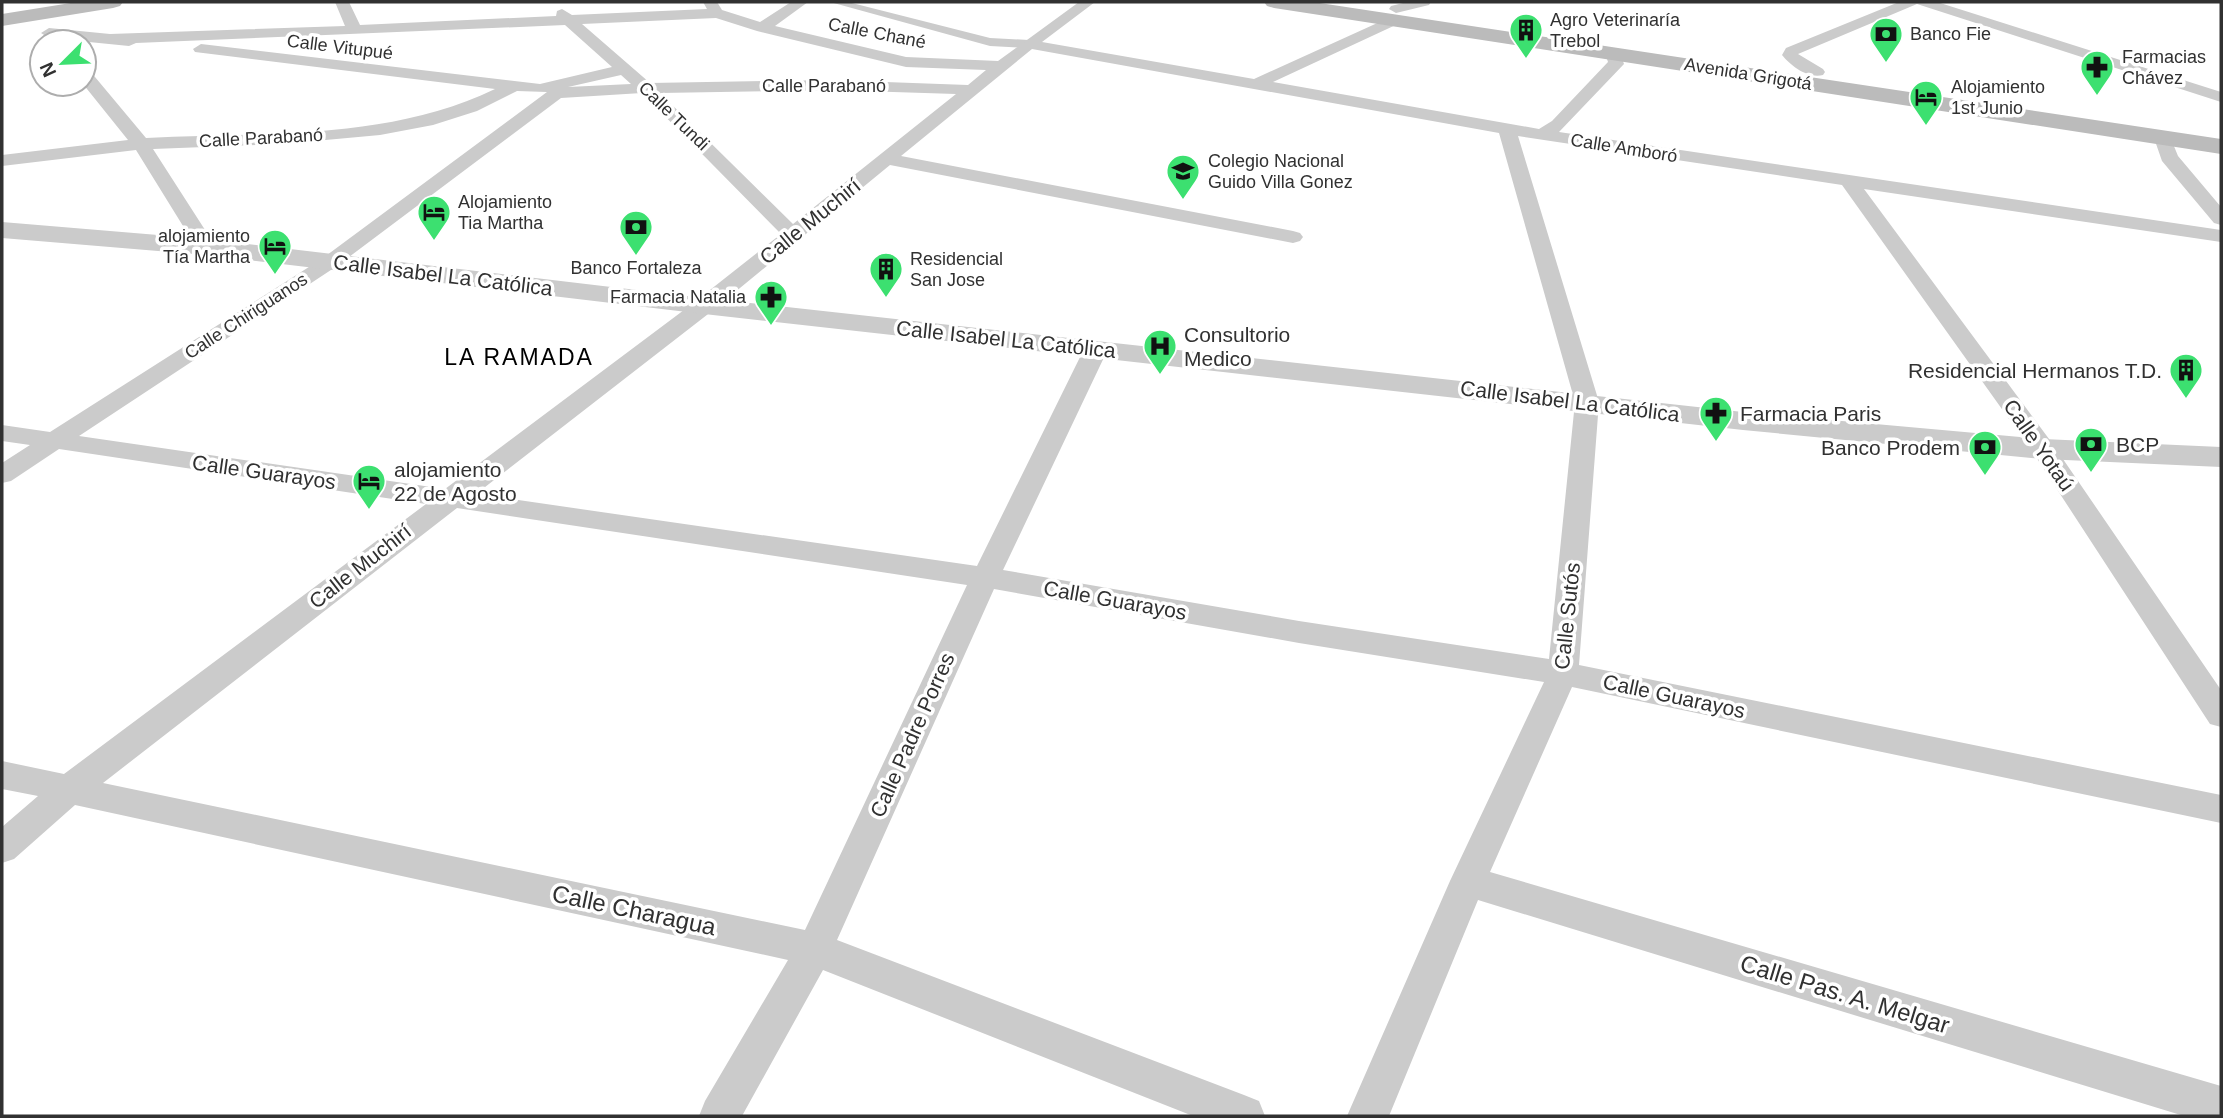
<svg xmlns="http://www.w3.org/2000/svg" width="2223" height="1118" font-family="Arial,sans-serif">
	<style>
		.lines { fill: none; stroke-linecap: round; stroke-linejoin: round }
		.pedestrian { fill: #cbcbcb; fill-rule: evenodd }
		.minor { fill: #cbcbcb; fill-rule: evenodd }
		.tertiary { fill: #cbcbcb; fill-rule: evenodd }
		.secondary { fill: #bbb; fill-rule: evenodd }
		.labels { text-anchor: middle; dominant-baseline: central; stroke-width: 7; stroke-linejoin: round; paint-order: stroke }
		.far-poi-label { font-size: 18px; fill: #313131; stroke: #fff; text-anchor: start }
		.far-street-label { font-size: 18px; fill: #313131; stroke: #fff }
		.street-label { font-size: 21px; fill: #313131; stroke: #fff }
		.poi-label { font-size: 21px; fill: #313131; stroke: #fff; text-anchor: start }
		.neighbourhood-label { font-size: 23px; letter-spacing: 2px; fill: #000; stroke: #fff }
		.near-street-label { font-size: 24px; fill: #313131; stroke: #fff }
	</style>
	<rect width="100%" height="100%" fill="#fff"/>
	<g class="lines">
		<!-- pedestrian -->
		<path class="pedestrian" d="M830,2h18l142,36 39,2 6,4 -6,4 -39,-2z"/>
		<!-- minor -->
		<path class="minor" d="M335,2h14l11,23 196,-9 1,-5 5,-2 10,6 135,-6 -4,-7h14l5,8 38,12 31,-20h17l-33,24 131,31 92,4 81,-59h16l-53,40 212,37 141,-64 5,2 3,3 -3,3 -127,59 266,47 13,-8 56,-59 -3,-9 8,-5 6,2 5,14 -65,68 662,98v12l-357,-53 188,254 169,247v37l-11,-3 -176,-270 -192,-269 -324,-49 81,266 -20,263 642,130v28l-649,-136 -82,185 731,214v30h-37l-706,-216 -89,216h-42l103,-235 94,-199 -245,-39 -305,-54 -157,351 407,155 15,6 6,15h-72l-370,-146 -81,146h-43l6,-15 83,-141 -713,-155 -61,54 -12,4v-36l36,-31 -36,-7v-28l62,13 362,-270 -367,-55 -48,32 -9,2v-20l28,-18 -28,-4v-16l48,7 273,-174 224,-166 -30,-1 -40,20 -44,14 -53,10 -98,9 -129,5 63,98 -3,4h-14l-3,-4 -60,-97 -134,16v-11l126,-15 -45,-56 1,-14 6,1 56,67c117,-6 241,3 349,-49l-300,-37 -2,-3 8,-5 339,40 72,-17 -47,-42 -429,18 -7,3 -80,-8 -8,-5 8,-5 61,6 235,-8zM716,18l41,13 149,36 80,3 -18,15 -138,-5 -180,3 -68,-59zM1032,49l467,84 76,269 -26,257 -250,-38 -296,-51 105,-221 -4,-5h-16l-4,5 -107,217 -501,-72 236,-183 178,-146 403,78 7,-2 3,-4 -3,-4 -7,-2 -392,-75zM621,75l10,9 -63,3zM830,90l126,4 -163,130 -133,-131zM642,93l139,141 -85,67 -251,188 -366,-53 258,-170 224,-168zM457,508l510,77 -162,345 -702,-147z
			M1407,2h24l-2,3 -33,8 -7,-4 2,-3z
			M1899,2h38l284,90v10l-304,-98 -119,50 25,15 2,3 -2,3c-15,4 -32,-9 -41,-20l4,-7z
			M2163,133l6,1 9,22 43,51v18l-7,-2 -52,-62 -8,-23z"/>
		<!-- tertiary -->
		<path class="tertiary" d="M2,222l204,17 498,59 1039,114 300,27 178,8v20l-178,-8 -300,-29 -1039,-116 -498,-59 -204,-17z"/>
		<!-- secondary -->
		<path class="secondary" d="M77,2h46l-3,4 -7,2 -111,18v-12z
			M1264,2h49l908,137v15l-947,-146 -7,-2z"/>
	</g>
	<!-- icons -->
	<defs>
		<symbol id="building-pin" viewBox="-11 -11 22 30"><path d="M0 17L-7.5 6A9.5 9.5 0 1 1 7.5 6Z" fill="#3ce070" stroke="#fff"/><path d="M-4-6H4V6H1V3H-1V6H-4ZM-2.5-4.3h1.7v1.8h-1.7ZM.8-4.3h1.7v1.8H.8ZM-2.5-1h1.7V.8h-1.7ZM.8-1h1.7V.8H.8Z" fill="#111"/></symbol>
		<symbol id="bank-pin" viewBox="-11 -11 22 30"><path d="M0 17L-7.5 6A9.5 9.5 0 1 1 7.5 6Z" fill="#3ce070" stroke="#fff"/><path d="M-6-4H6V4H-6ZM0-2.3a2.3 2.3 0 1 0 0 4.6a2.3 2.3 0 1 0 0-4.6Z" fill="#111"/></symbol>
		<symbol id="pharmacy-pin" viewBox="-11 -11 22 30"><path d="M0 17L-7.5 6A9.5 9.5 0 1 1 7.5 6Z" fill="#3ce070" stroke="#fff"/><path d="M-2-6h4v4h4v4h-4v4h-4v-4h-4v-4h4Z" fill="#111"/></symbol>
		<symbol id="hotel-pin" viewBox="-11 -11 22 30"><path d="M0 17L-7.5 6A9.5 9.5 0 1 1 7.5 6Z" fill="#3ce070" stroke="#fff"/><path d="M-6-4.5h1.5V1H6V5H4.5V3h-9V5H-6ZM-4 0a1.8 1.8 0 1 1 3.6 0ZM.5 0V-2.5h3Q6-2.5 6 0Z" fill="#111"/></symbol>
		<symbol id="university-pin" viewBox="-11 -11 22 30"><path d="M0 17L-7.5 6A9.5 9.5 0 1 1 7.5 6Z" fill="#3ce070" stroke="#fff"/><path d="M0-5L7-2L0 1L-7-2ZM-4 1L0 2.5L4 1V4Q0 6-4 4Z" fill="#111"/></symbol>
		<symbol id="hospital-pin" viewBox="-11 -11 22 30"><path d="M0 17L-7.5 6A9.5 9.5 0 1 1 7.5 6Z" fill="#3ce070" stroke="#fff"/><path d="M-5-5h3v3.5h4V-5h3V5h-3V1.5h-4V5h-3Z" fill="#111"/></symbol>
	</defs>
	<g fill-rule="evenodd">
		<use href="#building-pin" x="1507" y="11" width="38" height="52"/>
		<use href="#bank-pin" x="1867" y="15" width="38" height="52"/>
		<use href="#pharmacy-pin" x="2078" y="48" width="38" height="52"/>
		<use href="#hotel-pin" x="1907" y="78" width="38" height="52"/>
		<use href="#university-pin" x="1164" y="152" width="38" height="52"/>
		<use href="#hotel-pin" x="415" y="193" width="38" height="52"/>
		<use href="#bank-pin" x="617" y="208" width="38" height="52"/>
		<use href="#hotel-pin" x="256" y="227" width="38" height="52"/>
		<use href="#building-pin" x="867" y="250" width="38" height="52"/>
		<use href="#pharmacy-pin" x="752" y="278" width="38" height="52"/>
		<use href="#hospital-pin" x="1141" y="327" width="38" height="52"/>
		<use href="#building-pin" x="2167" y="351" width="38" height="52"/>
		<use href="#pharmacy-pin" x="1697" y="394" width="38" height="52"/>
		<use href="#bank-pin" x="2072" y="425" width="38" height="52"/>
		<use href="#bank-pin" x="1966" y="428" width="38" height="52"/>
		<use href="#hotel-pin" x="350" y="462" width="38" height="52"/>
	</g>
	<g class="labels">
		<!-- far-poi labels -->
		<g class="far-poi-label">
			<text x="1550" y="20">Agro Veterinaría<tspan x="1550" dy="21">Trebol</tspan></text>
			<text x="1910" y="34">Banco Fie</text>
			<text x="2122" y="57">Farmacias<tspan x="2122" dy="21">Chávez</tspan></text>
			<text x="1951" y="87">Alojamiento<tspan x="1951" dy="21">1st Junio</tspan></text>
			<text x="1208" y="161">Colegio Nacional<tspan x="1208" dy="21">Guido Villa Gonez</tspan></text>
			<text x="458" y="202">Alojamiento<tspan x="458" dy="21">Tia Martha</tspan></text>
			<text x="250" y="236" text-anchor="end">alojamiento<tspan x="250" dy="21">Tía Martha</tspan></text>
			<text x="910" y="259">Residencial<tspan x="910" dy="21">San Jose</tspan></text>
			<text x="636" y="268" text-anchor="middle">Banco Fortaleza</text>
			<text x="746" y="297" text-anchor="end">Farmacia Natalia</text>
		</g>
		<!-- far-street labels -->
		<g class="far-street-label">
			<text transform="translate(877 33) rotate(11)">Calle Chané</text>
			<text transform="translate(340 47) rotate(7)">Calle Vitupué</text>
			<text transform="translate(1748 74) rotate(9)">Avenida Grigotá</text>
			<text x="824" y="86">Calle Parabanó</text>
			<text transform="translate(674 116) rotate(44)">Calle Tundi</text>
			<text transform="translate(261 138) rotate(-3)">Calle Parabanó</text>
			<text transform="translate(1624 148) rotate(9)">Calle Amboró</text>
			<text transform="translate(246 316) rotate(-33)">Calle Chiriguanos</text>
		</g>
		<!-- street labels -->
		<g class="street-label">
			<text transform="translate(810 221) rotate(-39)">Calle Muchirí</text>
			<text transform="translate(443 275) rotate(7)">Calle Isabel La Católica</text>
			<text transform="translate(1006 339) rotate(6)">Calle Isabel La Católica</text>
			<text transform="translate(1570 401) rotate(7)">Calle Isabel La Católica</text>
			<text transform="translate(2039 445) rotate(55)">Calle Yotaú</text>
			<text transform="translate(264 472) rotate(8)">Calle Guarayos</text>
			<text transform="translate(360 566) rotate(-38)">Calle Muchirí</text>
			<text transform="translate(1115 600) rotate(10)">Calle Guarayos</text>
			<text transform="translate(1567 616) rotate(-84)">Calle Sutós</text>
			<text transform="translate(1674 696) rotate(12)">Calle Guarayos</text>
			<text transform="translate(912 735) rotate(-66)">Calle Padre Porres</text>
		</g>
		<!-- poi labels -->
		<g class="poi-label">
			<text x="1184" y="334">Consultorio<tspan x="1184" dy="24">Medico</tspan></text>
			<text x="2162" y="370" text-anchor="end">Residencial Hermanos T.D.</text>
			<text x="1740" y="413">Farmacia Paris</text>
			<text x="2116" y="444">BCP</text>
			<text x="1960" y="447" text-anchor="end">Banco Prodem</text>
			<text x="394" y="469">alojamiento<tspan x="394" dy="24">22 de Agosto</tspan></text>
		</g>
		<!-- neighbourhood labels -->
		<g class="neighbourhood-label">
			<text x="519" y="357">LA RAMADA</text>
		</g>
		<!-- near-street labels -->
		<g class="near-street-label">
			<text transform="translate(634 910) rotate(12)">Calle Charagua</text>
			<text transform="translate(1845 994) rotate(17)">Calle Pas. A. Melgar</text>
		</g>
	</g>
	<!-- border -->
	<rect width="2223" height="1118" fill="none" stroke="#313131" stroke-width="7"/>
	<!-- north arrow -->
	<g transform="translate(63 63) rotate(246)"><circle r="33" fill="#ffffff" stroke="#adadad" stroke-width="2"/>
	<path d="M0-5L12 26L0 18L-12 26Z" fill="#3ce070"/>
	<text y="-10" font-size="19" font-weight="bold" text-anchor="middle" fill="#313131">N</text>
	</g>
</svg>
